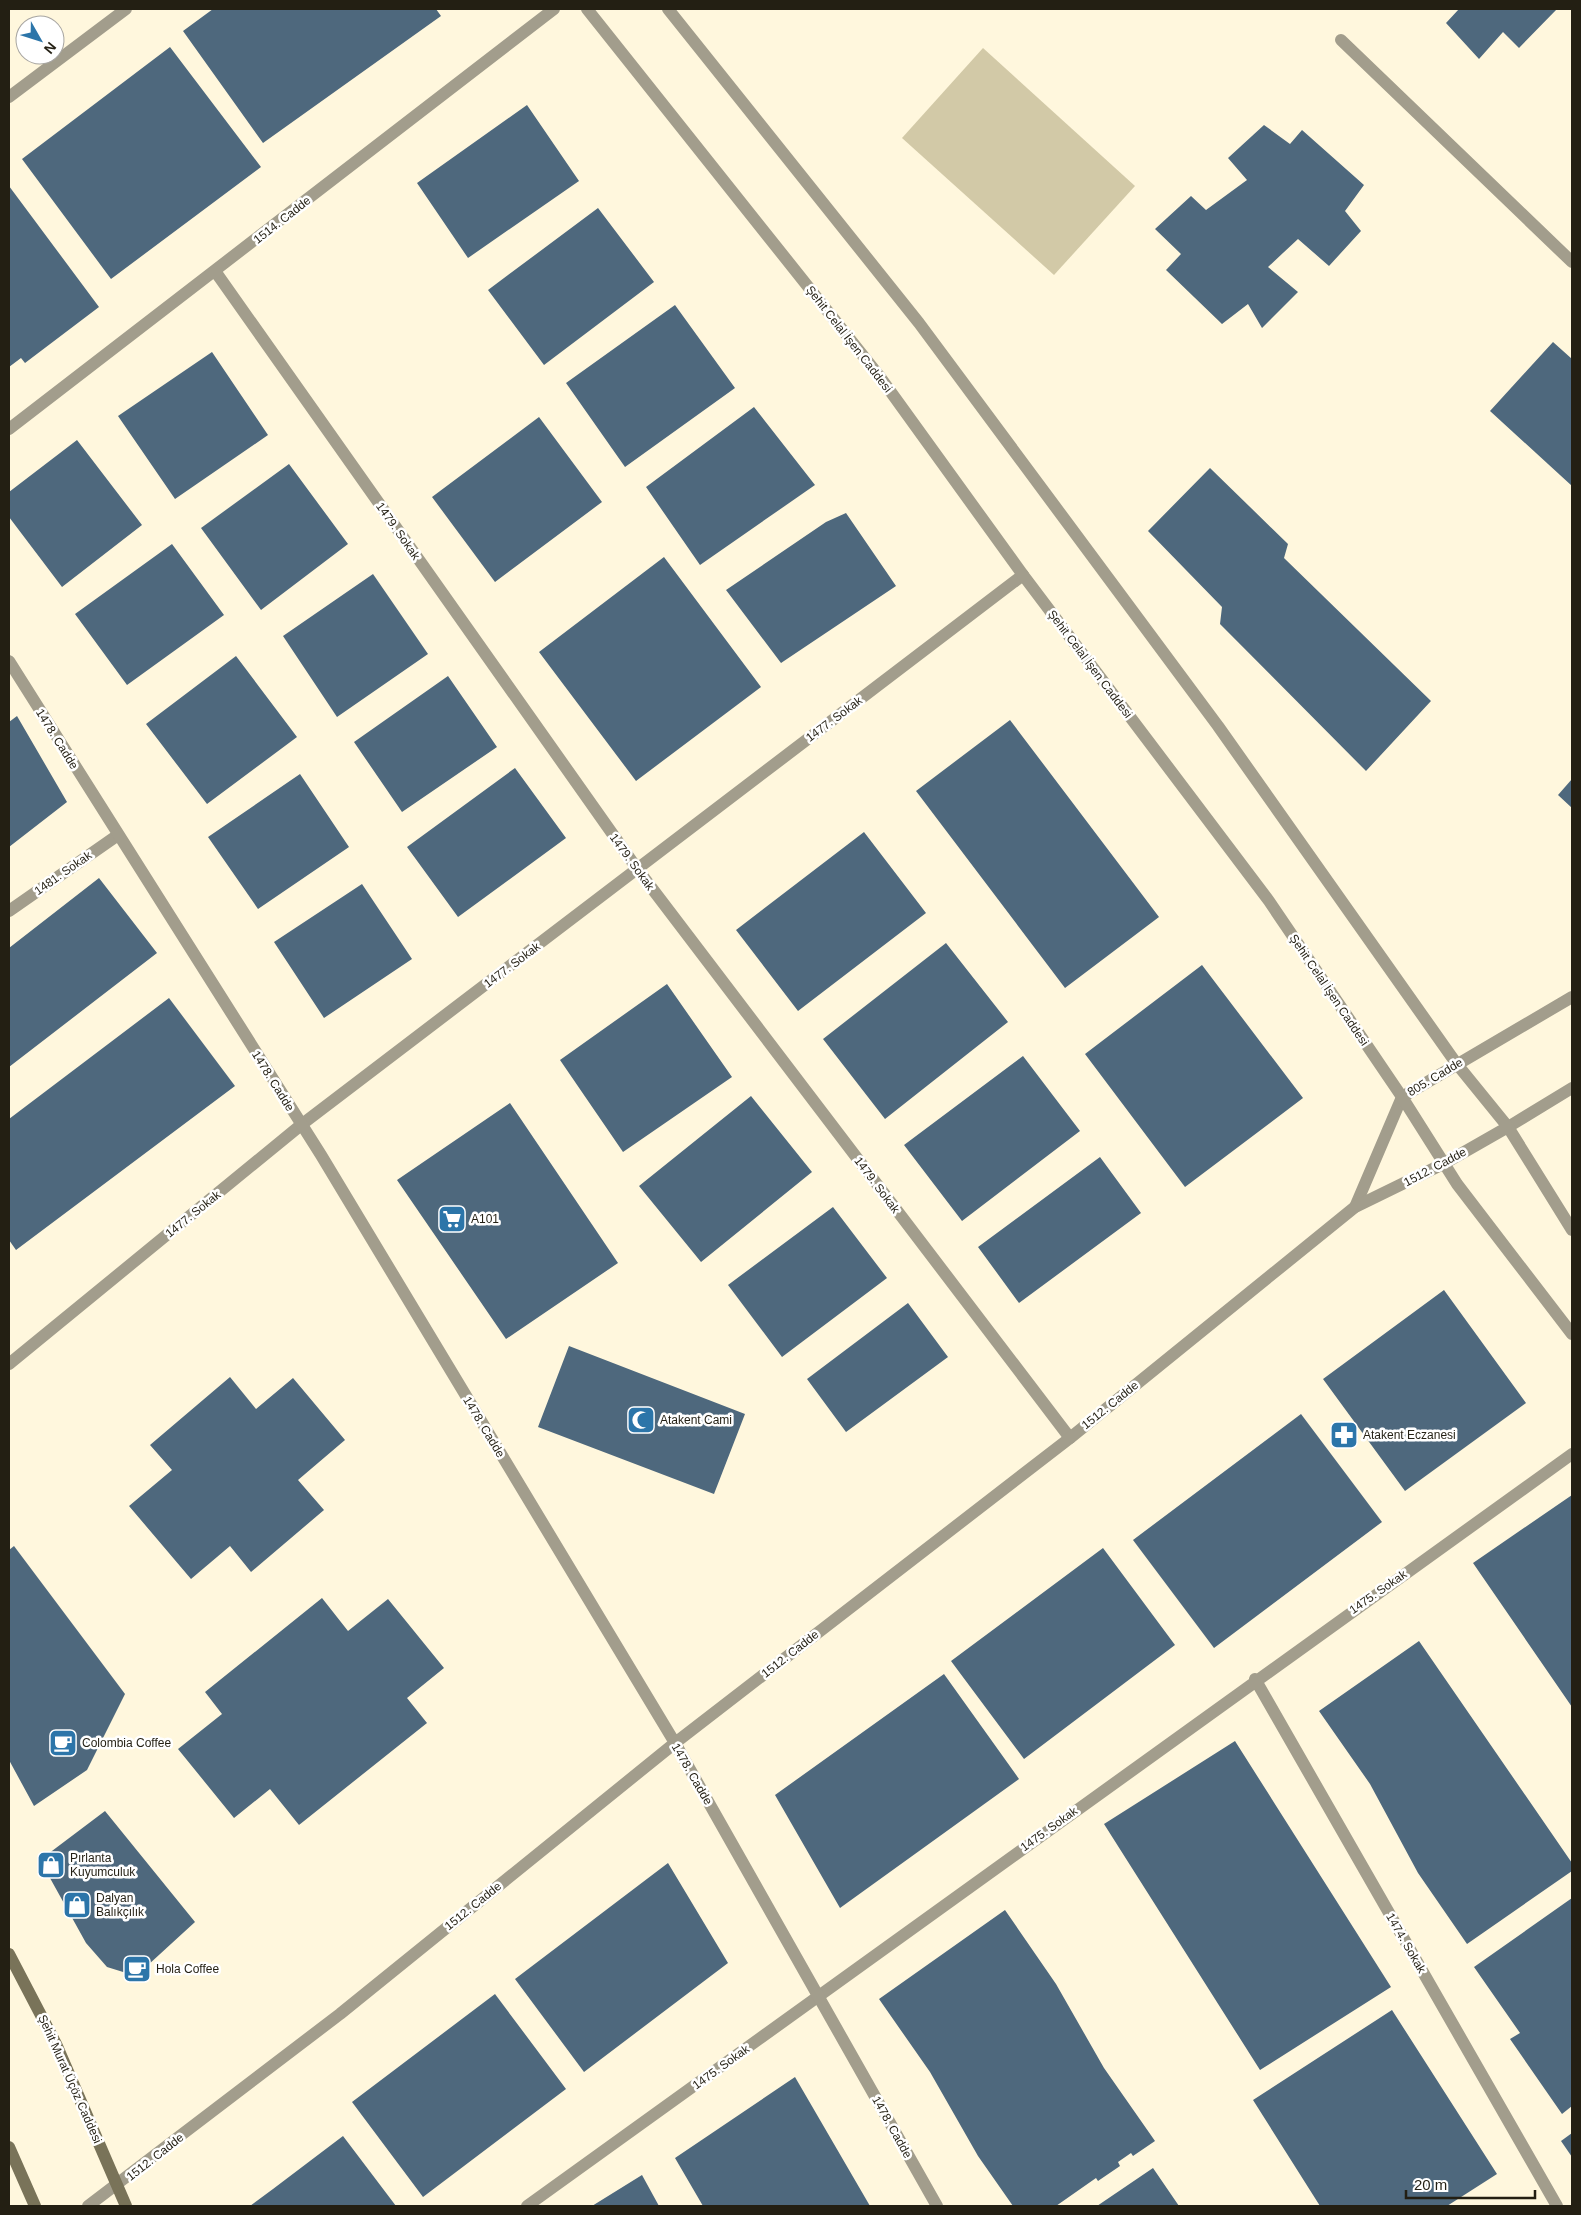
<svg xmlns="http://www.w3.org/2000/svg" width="1581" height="2215" font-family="Arial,sans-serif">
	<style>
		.green { fill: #d2c9a7 }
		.building { fill: #4e687d }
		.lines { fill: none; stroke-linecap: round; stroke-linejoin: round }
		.minor { stroke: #a29d8c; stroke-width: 12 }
		.tertiary { stroke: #a29d8c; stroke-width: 12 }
		.secondary { stroke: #797359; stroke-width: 12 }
		.labels { text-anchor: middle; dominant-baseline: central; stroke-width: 5; stroke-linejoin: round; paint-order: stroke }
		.street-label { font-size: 12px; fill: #231f13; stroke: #fff }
		.poi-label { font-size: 12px; fill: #231f13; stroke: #fff; text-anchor: start }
	</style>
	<rect width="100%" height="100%" fill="#fff7dd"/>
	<!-- green -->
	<path class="green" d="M983,48l152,138 -81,89 -152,-137z"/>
	<!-- building -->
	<path class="building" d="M213,9h223l5,7 -178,127 -80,-112z
		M1459,9h98l-38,39 -16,-16 -24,27 -33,-36z
		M170,47l91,120 -150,112 -89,-120z
		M527,105l52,76 -111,77 -51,-75z
		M1264,125l26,19 12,-14 62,55 -19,26 16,20 -32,35 -31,-27 -30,28 30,25 -36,36 -14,-24 -26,20 -56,-54 15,-16 -26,-25 36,-33 15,14 41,-30 -19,-22z
		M9,186l90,121 -74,56 -4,-5 -12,9z
		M598,208l56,74 -110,83 -56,-75z
		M675,305l60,83 -110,79 -59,-84z
		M1553,342l19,17v127l-82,-75z
		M212,352l56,83 -93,64 -57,-83z
		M754,407l61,78 -115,80 -54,-78z
		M539,417l63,85 -107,80 -63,-85z
		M77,440l65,85 -80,62 -53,-70v-25z
		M289,464l59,80 -87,66 -60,-82z
		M1210,468l78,76 -4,14 147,143 -65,70 -146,-147 2,-17 -74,-76z
		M846,513l50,73 -115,77 -55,-73 100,-68z
		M172,544l52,71 -97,70 -52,-71z
		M664,557l97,130 -125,94 -97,-129z
		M373,574l55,80 -91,63 -54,-81z
		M236,656l61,81 -90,67 -61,-80z
		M448,676l49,71 -95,65 -48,-70z
		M17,716l50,86 -58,45v-125z
		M1010,720l149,197 -94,71 -149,-197z
		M515,768l51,70 -108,79 -51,-70z
		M300,774l49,73 -91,62 -50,-72z
		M1572,779v29l-14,-13z
		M864,832l62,81 -128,98 -62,-81z
		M99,878l58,75 -148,114v-119z
		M362,884l50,75 -88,59 -50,-76z
		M946,943l62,79 -123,97 -62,-80z
		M1202,965l101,133 -118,89 -100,-133z
		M667,984l65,93 -109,75 -63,-92z
		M169,998l66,88 -219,164 -7,-10v-121z
		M1023,1056l57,75 -118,90 -58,-76z
		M751,1096l61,76 -111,90 -62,-76z
		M510,1103l108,160 -112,76 -109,-159z
		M1100,1157l41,56 -122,90 -41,-56z
		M833,1207l54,71 -105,79 -54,-72z
		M1444,1290l82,113 -121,88 -82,-112z
		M908,1303l40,54 -102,75 -39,-53z
		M569,1346l176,68 -31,80 -176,-67z
		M230,1377l26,32 37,-31 52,62 -47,40 26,30 -73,62 -21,-26 -39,33 -62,-73 43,-36 -22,-25z
		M1301,1414l81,108 -168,126 -81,-108z
		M1572,1495v212l-99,-144z
		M14,1546l111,148 -38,76 -53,36 -25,-46v-210z
		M1103,1548l72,97 -151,114 -73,-98z
		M322,1598l26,33 40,-32 56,69 -37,30 20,25 -128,102 -29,-36 -36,29 -56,-69 44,-35 -17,-22z
		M1419,1641l153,222v8l-105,73 -49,-71 -48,-89 -51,-73z
		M944,1674l75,105 -179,129 -65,-113z
		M1235,1741l156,246 -131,83 -156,-246z
		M105,1811l90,111 -59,54 -29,-9 -21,-24 -46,-83z
		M668,1863l60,100 -144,109 -69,-93z
		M1572,1898v208l-10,8 -52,-75 10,-6 -46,-66z
		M1005,1910l51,74 48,84 51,73 -22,15 -2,-3 -13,9 2,4 -22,15 -2,-3 -40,28h-43l-35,-50 -48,-84 -51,-73z
		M495,1994l71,95 -143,108 -71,-95z
		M1392,2010l105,164 -50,32h-127l-67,-106z
		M795,2077l75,129h-167l-28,-48z
		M1572,2133v24l-11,-16z
		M343,2136l53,70h-146l23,-17z
		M1153,2168l26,38h-82z
		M642,2175l17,31h-67z"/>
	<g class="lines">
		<!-- minor -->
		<path class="minor" d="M1341,40l231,222
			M9,97l117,-88
			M215,271l423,599 432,568
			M9,429l545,-420
			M9,911l109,-76
			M1508,1127l64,-39
			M1355,1207l47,-110 170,-100
			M9,1364l292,-239 722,-550
			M1255,1679l302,527
			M527,2206c349,-249 695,-503 1045,-752"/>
		<!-- tertiary -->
		<path class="tertiary" d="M587,9l293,368 143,198 246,326 133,196 55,87 115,150
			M668,9l251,314 299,403 238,337 52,64 64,103
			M9,661l312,494 354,588 262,463
			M88,2206l252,-192 335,-271 395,-305 285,-231 90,-44 63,-36"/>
		<!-- secondary -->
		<path class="secondary" d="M9,1954l47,90 70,162
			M9,2147l26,59"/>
	</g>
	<!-- icons -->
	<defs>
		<symbol id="supermarket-square" viewBox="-11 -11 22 22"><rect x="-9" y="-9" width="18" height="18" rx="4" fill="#2c75a9" stroke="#fff"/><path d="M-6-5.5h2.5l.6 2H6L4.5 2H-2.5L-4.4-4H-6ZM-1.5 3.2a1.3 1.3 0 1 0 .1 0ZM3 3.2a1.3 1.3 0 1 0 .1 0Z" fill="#fff"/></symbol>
		<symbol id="mosque-square" viewBox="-11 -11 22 22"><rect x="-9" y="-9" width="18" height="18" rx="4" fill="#2c75a9" stroke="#fff"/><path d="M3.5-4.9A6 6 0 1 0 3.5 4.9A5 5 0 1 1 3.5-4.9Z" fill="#fff"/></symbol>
		<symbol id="pharmacy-square" viewBox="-11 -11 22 22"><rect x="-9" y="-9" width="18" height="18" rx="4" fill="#2c75a9" stroke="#fff"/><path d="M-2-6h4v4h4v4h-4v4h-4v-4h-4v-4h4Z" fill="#fff"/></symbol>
		<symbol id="cafe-square" viewBox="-11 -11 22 22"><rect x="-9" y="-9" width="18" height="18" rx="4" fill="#2c75a9" stroke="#fff"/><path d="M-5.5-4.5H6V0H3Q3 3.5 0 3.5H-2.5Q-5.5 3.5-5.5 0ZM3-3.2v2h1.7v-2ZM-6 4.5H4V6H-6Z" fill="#fff"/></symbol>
		<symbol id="shop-square" viewBox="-11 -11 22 22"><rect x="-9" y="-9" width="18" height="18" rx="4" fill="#2c75a9" stroke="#fff"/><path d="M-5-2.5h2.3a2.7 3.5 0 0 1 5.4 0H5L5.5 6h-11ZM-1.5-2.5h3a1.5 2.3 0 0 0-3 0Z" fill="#fff"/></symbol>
	</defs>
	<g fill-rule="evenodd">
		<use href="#supermarket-square" x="436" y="1203" width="32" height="32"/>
		<use href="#mosque-square" x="625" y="1404" width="32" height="32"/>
		<use href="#pharmacy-square" x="1328" y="1419" width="32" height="32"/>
		<use href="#cafe-square" x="47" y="1727" width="32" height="32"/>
		<use href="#shop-square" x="35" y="1849" width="32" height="32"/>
		<use href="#shop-square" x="61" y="1889" width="32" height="32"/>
		<use href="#cafe-square" x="121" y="1953" width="32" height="32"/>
	</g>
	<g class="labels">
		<!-- street labels -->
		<g class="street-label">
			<text transform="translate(282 220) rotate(-38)">1514. Cadde</text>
			<text transform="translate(849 339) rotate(52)">Şehit Celal İşen Caddesi</text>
			<text transform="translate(398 531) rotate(55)">1479. Sokak</text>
			<text transform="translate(1090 664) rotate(53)">Şehit Celal İşen Caddesi</text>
			<text transform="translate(834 719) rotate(-37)">1477. Sokak</text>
			<text transform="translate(57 739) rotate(58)">1478. Cadde</text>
			<text transform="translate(632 862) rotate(54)">1479. Sokak</text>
			<text transform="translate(63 873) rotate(-35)">1481. Sokak</text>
			<text transform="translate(512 965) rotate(-37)">1477. Sokak</text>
			<text transform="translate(1329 990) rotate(56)">Şehit Celal İşen Caddesi</text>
			<text transform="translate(1435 1077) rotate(-31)">805. Cadde</text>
			<text transform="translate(273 1081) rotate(58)">1478. Cadde</text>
			<text transform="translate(1435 1167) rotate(-28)">1512. Cadde</text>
			<text transform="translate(877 1185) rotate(53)">1479. Sokak</text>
			<text transform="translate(193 1214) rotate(-39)">1477. Sokak</text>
			<text transform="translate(1110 1405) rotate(-39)">1512. Cadde</text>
			<text transform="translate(484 1427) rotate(59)">1478. Cadde</text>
			<text transform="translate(1378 1592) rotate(-35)">1475. Sokak</text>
			<text transform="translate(790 1654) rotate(-38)">1512. Cadde</text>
			<text transform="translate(692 1774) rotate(60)">1478. Cadde</text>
			<text transform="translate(1049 1829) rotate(-36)">1475. Sokak</text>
			<text transform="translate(473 1906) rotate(-39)">1512. Cadde</text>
			<text transform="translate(1406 1943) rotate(60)">1474. Sokak</text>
			<text transform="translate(721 2067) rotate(-36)">1475. Sokak</text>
			<text transform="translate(70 2079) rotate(66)">Şehit Murat Üçöz Caddesi</text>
			<text transform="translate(892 2127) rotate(61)">1478. Cadde</text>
			<text transform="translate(155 2157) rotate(-38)">1512. Cadde</text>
		</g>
		<!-- poi labels -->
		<g class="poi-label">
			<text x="471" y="1219">A101</text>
			<text x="660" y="1420">Atakent Cami</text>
			<text x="1363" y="1435">Atakent Eczanesi</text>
			<text x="82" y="1743">Colombia Coffee</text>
			<text x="70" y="1858">Pırlanta<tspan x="70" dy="14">Kuyumculuk</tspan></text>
			<text x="96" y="1898">Dalyan<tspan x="96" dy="14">Balıkçılık</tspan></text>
			<text x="156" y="1969">Hola Coffee</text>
		</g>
	</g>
	<!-- border -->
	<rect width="1581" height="2215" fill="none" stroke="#231f13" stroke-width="20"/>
	<!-- north arrow -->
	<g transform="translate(40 40) rotate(129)"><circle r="24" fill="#ffffff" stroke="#a7a5a1"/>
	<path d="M0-4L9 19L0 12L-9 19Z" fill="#2c75a9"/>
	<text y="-8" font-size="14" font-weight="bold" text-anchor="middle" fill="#231f13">N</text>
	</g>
	<!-- scale -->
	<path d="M1406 2190v8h129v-8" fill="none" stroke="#231f13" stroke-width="2.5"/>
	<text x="1414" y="2190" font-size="15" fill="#231f13" stroke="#ffffff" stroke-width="4" paint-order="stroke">20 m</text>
</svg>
